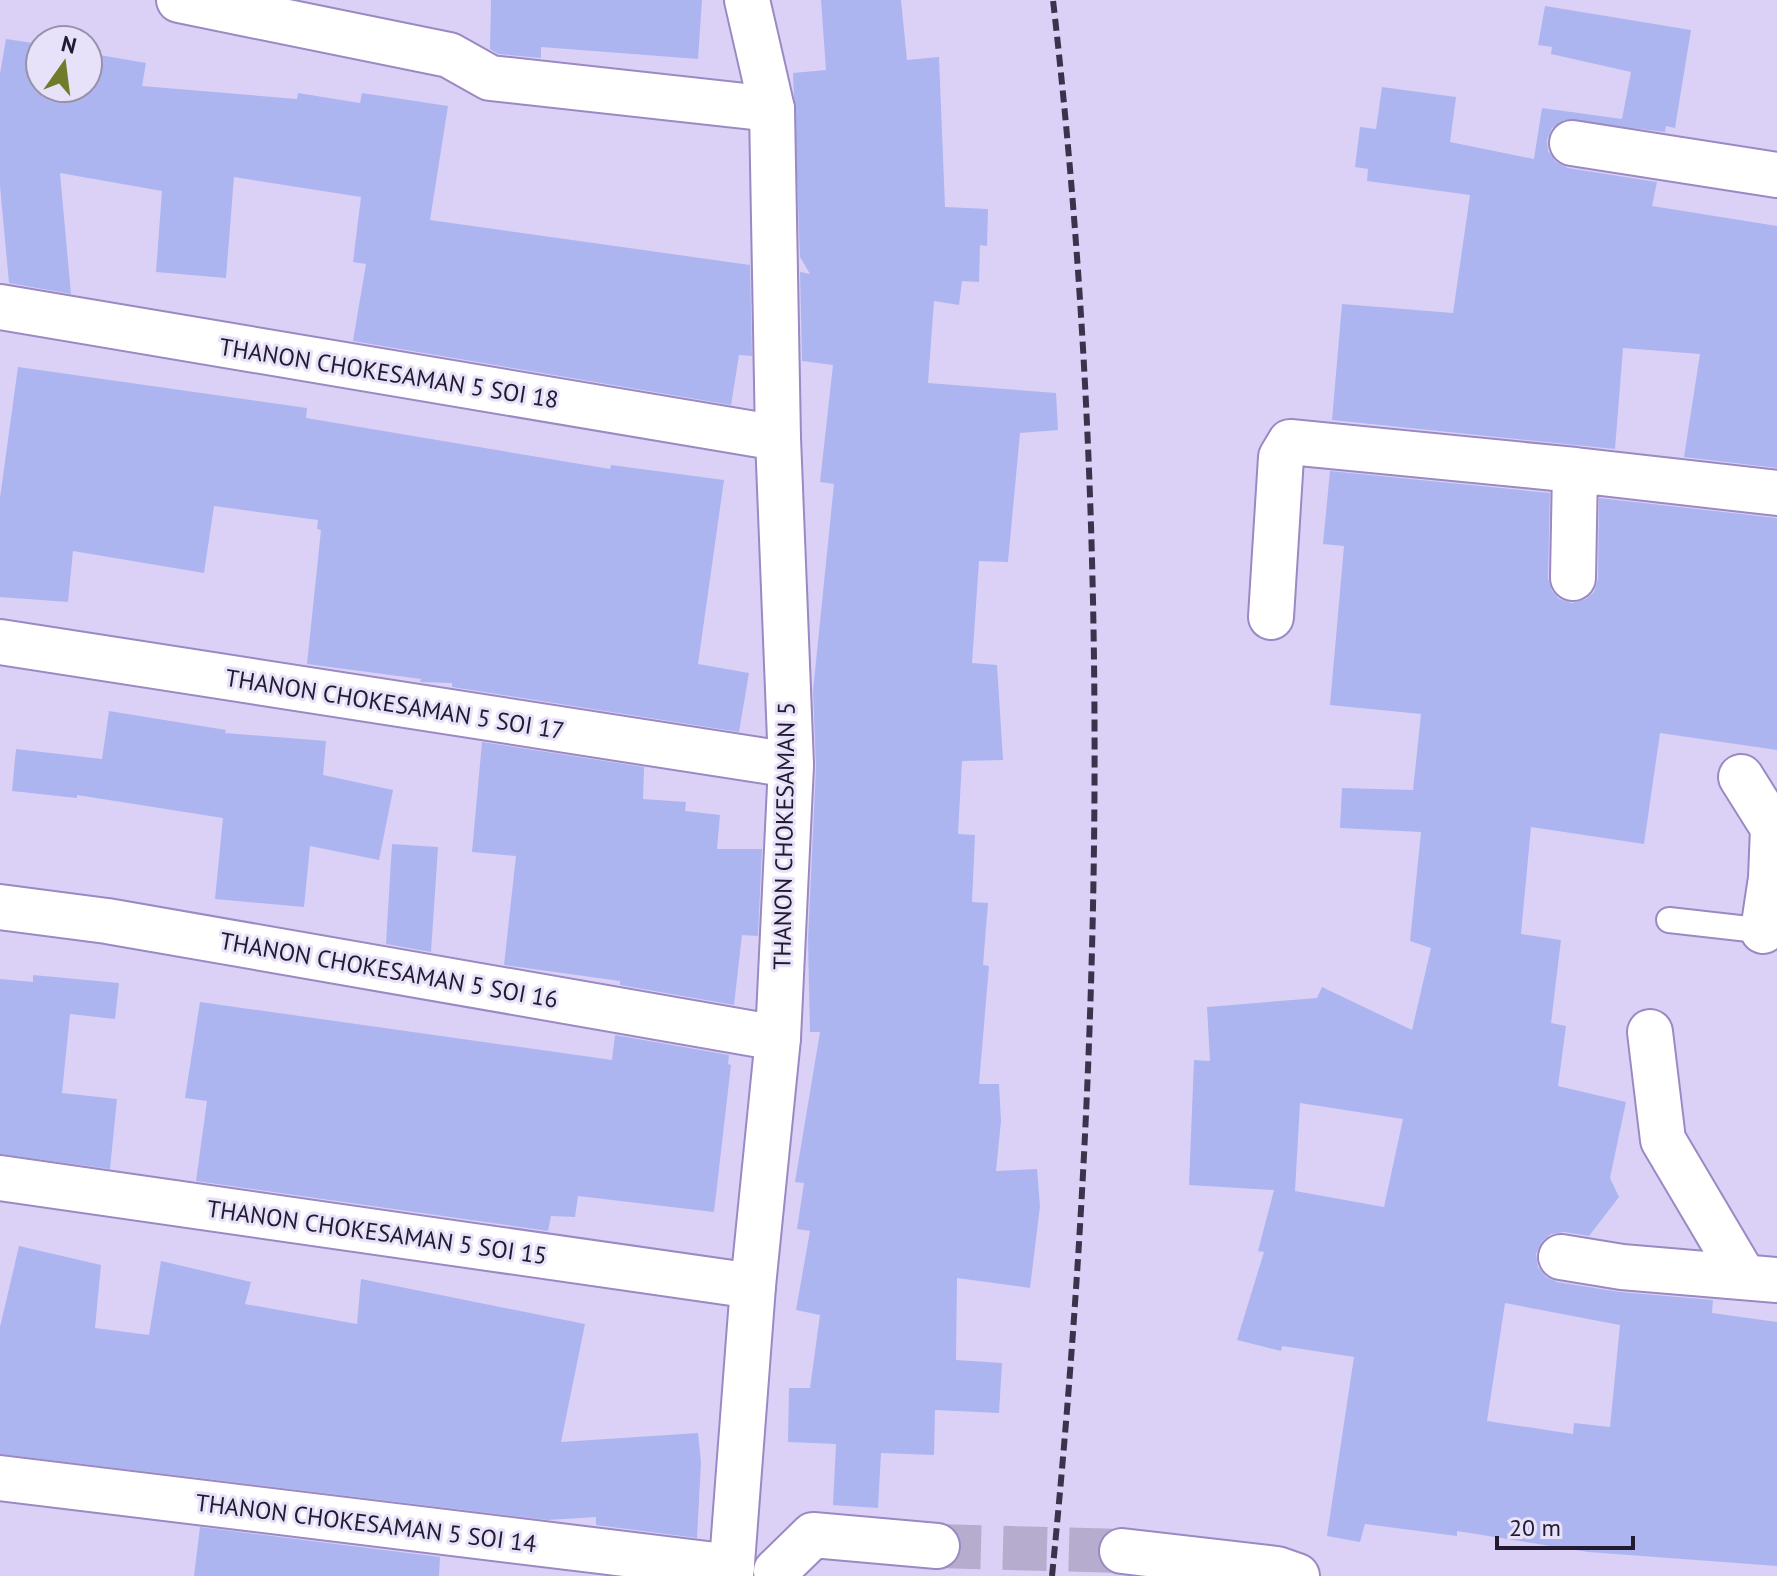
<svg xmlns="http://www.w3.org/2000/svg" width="1777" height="1576" font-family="'PT Sans',sans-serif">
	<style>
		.building { fill: #acb5f0; fill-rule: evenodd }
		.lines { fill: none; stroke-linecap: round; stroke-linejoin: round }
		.secondary-tunnel { stroke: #b6acce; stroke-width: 44; stroke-dasharray: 44 22; stroke-linecap: butt }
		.lane-casing { stroke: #9a89c2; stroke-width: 28 }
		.street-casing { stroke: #9a89c2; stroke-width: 48 }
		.secondary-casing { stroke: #9a89c2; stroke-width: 48 }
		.lane { stroke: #fff; stroke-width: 24 }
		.street { stroke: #fff; stroke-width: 44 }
		.secondary { stroke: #fff; stroke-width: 44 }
		.rail { stroke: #3b334c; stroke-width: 6; stroke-dasharray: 12 6; stroke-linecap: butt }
		.labels { text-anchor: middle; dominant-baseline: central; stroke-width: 6; stroke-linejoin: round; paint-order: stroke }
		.street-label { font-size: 24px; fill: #211a30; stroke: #e7e1f9 }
	</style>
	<rect width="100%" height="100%" fill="#dbd1f6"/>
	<!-- building -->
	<path class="building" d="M491,0h211l-4,59 -157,-12v11l-43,-4 -8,-5z
		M821,0h80l6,60 32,-3 6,150 43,2 -1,37 -7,-1 -1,37 -17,-1 -3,24 -25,-4 -6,82 128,10 2,37 -38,3 -12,129 -29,-1 -7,102 25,2 6,95 -41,1 -4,73 17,1 -3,67 16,1 -5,62 6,1 -10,118h20l2,37 -5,50 41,-2 3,37 -10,82 -73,-10 -1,82 46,3 -3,50 -64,-3 -1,45 -53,-2 -3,55 -45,-3 3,-61 -48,-2 1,-54h21l10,-73 -24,-5 14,-79 -13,-2 7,-46 -9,-1 25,-150h-10l-2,-92 8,-174 -3,-75 21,-207 -14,-2 13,-117 -31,-4 -2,-89 10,2 -10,-17 -7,-184 33,-3z
		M1545,6l146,24 -16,98 -9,-2 -1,6 -101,-12 -12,8 -5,12 1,11 8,11 12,6 89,14 -5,24 125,20v242l-93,-11 16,-103 -77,-6 -8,101 -283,-29 10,-116 111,9 17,-118 -103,-14 1,-12 -13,-2 5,-40 16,2 6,-42 74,10 -6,45 84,17 8,-51 80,11 9,-47 -80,-18 1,-7 -14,-2z
		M6,39l34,5v44h48v-35l58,10 -4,23 155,13 1,-6 62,10 2,-10 86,13 -18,114 320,45 2,91 -13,-1 -8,50 -378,-64 13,-77 -13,-2 8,-65 -127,-20 -8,101 -70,-6 6,-81 -102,-18 11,121 -62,-11 -9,-97v-112z
		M18,367l289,41 -1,10 304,51 1,-4 113,15 -26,184 51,9 -10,59 -287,-45v-4l-32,-1 1,-3 -114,-15 14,-134 -4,-1 1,-9 -104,-14 -10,67 -131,-22 -5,51 -68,-5v-99z
		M1330,471l220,22 -2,85 4,13 7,8 13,4 14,-4 8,-7 4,-13 1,-81 178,20v232l-117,-17 -16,111 -113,-17 -10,107 40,6 -10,83 15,3 -8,60 68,16 -16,76 9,19 -30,39 -25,-4 -13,2 -9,7 -6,13 2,13 8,10 11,5 63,10 93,8 -1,13 65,9v244l-189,-14 -131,-21v5l-92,-12 -5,18 -33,-6 27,-179 -72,-11 -1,5 -44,-11 27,-88 -6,-1 16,-61 -85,-5 5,-125 16,1 -3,-54 110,-9 5,-11 90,43 19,-82 -21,-7 11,-109 -81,-4 2,-40 71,2 8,-76 -91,-9 14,-159 -21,-2zM1300,1103l103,16 -19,88 -89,-16zM1505,1303l115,22 -10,102 -36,-4 -1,11 -86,-13z
		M109,711l117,19 -1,3 101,8 -3,34 70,15 -14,70 -69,-14 -6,61 -89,-8 8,-81 -146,-23v3l-65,-7 4,-42 86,10z
		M482,742l162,25 -1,32 43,3 -1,9 35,4 -3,34h45l-4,87 -16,-1 -8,70 -114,-20v-4l-116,-16 12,-109 -44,-4z
		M392,844l46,3 -7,105 -45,-8z
		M33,975l86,8 -4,36 -45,-5 -8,79 55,6 -7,70 -110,-15v-175l33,3z
		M200,1002l412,58 3,-25 114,20 -1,9 3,1 -17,147 -136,-16 -3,21 -24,-1 -3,15 -352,-50 11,-80 -22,-3z
		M19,1246l82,19 -6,63 54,7 12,-74 90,21 -6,22 112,20 4,-45 224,45 -24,118 137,-9 3,29 -4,76 -101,-13v-8l-48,3 -548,-66v-127z
		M200,1527l240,30 -1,19h-245z"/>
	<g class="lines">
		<!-- secondary-tunnel -->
		<path class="secondary-tunnel" d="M937,1546l185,5"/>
		<defs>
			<path id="lane" d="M1669,920l106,12"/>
			<path id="street" d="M179,0l270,55 41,23 282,31
				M1572,143l205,32
				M0,307l778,131
				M1573,578l2,-108 202,23
				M1271,617l10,-160 9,-15 285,28
				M0,642l791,123
				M1741,777l32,51 -2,50 -8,53
				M0,907l107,14 671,117
				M1650,1032l13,108 81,137
				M0,1178l753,108
				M1561,1257l61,10 155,13
				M0,1478l732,89"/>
			<path id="secondary" d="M1122,1551l155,18 20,7
				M776,1571l37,-36 124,11
				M731,1576l22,-290 25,-248 13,-273 -13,-327 -6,-329 -25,-109"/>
		</defs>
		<!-- lane casing -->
		<use href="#lane" class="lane-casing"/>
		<!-- street casing -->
		<use href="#street" class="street-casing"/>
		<!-- secondary casing -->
		<use href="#secondary" class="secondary-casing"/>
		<!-- lane -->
		<use href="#lane" class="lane"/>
		<!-- street -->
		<use href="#street" class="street"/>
		<!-- secondary -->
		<use href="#secondary" class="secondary"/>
		<!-- rail -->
		<path class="rail" d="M1052,1576c52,-524 61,-1053 1,-1576"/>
	</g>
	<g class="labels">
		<!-- street labels -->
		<g class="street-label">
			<text transform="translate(389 373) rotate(9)">THANON CHOKESAMAN 5 SOI 18</text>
			<text transform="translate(395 704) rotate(9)">THANON CHOKESAMAN 5 SOI 17</text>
			<text transform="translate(784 836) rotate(-89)">THANON CHOKESAMAN 5</text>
			<text transform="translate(389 970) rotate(10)">THANON CHOKESAMAN 5 SOI 16</text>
			<text transform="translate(377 1232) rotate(8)">THANON CHOKESAMAN 5 SOI 15</text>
			<text transform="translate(366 1523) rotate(7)">THANON CHOKESAMAN 5 SOI 14</text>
		</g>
	</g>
	<!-- north arrow -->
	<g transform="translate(64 64) rotate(14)"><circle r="38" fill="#e7e1f9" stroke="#9891a9" stroke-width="2"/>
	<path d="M0-6L14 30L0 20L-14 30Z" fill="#707c29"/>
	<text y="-12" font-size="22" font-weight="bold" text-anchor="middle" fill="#211a30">N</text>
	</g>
	<!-- scale -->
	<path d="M1497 1536v12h136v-12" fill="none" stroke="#211a30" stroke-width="4"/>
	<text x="1509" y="1536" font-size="24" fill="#211a30" stroke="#e7e1f9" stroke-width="6" paint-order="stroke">20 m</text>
</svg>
